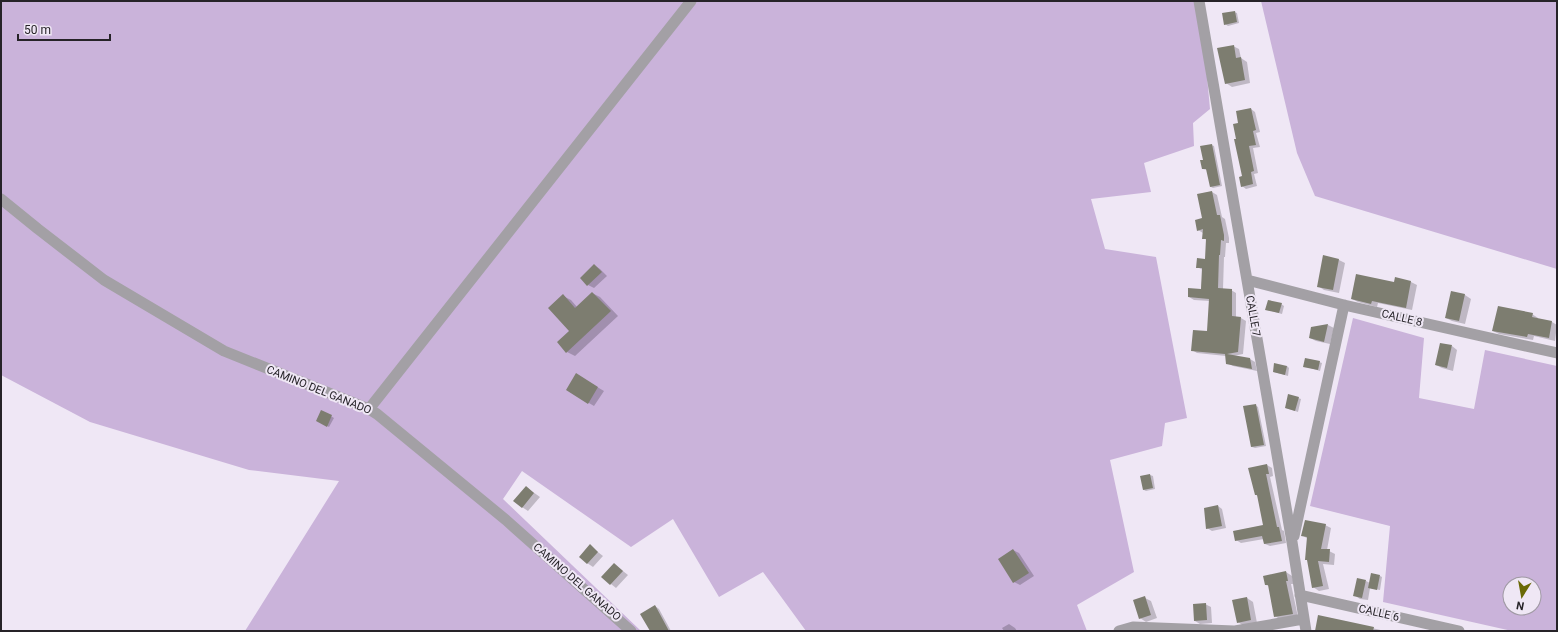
<svg xmlns="http://www.w3.org/2000/svg" width="1558" height="632" font-family="Roboto,sans-serif">
	<style>
		.green { fill: #cab3da; fill-rule: evenodd }
		.shadow { fill: #0003 }
		.building { fill: #7d7d70 }
		.lines { fill: none; stroke-linecap: round; stroke-linejoin: round }
		.minor { stroke: #a3a0a5; stroke-width: 11 }
		.labels { text-anchor: middle; dominant-baseline: central; stroke-width: 4; stroke-linejoin: round; paint-order: stroke }
		.street-label { font-size: 11px; fill: #262328; stroke: #efe7f5 }
	</style>
	<rect width="100%" height="100%" fill="#efe7f5"/>
	<!-- green -->
	<path class="green" d="M1,1h1199l10,108 -17,14 1,23 -50,17 7,29 -60,7 14,50 51,8 31,161 -22,5 -3,23 -52,14 24,112 -57,33 10,26h-281l-43,-59 -44,25 -46,-78 -42,28 -109,-76 -19,28 138,132h-396l94,-150 -90,-11 -159,-48 -89,-47z
		M1261,1h296v268l-242,-73 -18,-43z
		M1353,318l71,20 -5,60 55,11 11,-59 72,16v265h-45l-129,-29 7,-76 -80,-20zM1510,584h24v24h-24z"/>
	<!-- shadow -->
	<path class="shadow" d="M1234,12l3,1 2,10 -11,3 -3,-2z
		M1233,46l6,3 2,9 6,4 3,21 -18,4 -6,-4z
		M1251,109l4,3 5,20 -4,1 4,14 -7,1 5,25 -4,1 3,12 -11,3 -4,-3 1,-9 -6,-37 3,-16z
		M1211,145l3,1 8,40 -9,2 -2,-1 -4,-17 -4,-1 1,-8z
		M1212,192l5,3 5,22 3,2 4,19v5h-3l-1,14h-1l-1,32 8,1 5,3v24l5,1 5,3 -3,33 -10,2 17,3 5,3 2,9 -24,-5 -6,-3 -1,-7 -29,-3 -5,-3 16,-18 2,-31 -16,-1 -5,-3 12,-7 2,-20 -6,-3 9,-7 1,-20 -4,-2v-5l-5,-3 5,-11z
		M1324,257l15,3 6,3 -6,30 -15,-3 -6,-4z
		M594,265l6,4 7,7 -13,12 -6,-3z
		M1396,279l15,3 6,3 -5,25 -34,-7 -1,4 -19,-5 -6,-3 43,-16z
		M592,293l8,4 18,19 -43,40 -8,-4 4,-21 -8,-35 8,4 6,7z
		M1452,293l13,2 6,4 -6,25 -13,-3 -6,-3z
		M1281,304l3,2 -2,8 -15,-4z
		M1532,314l6,4v1l14,3 5,3 -2,16 -21,-5 -1,4 -34,-6 -6,-3z
		M1328,325l6,3 -4,16 -14,-3 -6,-3 2,-10z
		M1452,346l5,4 -4,21 -11,-3 -6,-3z
		M1319,362l3,1 -2,8 -16,-5z
		M1287,366l2,2 -1,8 -14,-4z
		M577,375l27,16 -10,15 -27,-16z
		M1289,395l12,4 -3,13 -12,-4z
		M1255,405l3,2 8,39 -11,2 -3,-1z
		M322,411l12,7 -5,9 -12,-7z
		M1267,465l5,3 1,8 -3,1 12,53 2,1 2,12 -16,3 -5,-2 -1,-5 -23,4 -5,-3 28,-14 -6,-30 -2,-1z
		M1150,475l3,1 2,13 -9,2 -2,-1z
		M526,487l14,10 -12,14 -6,-4z
		M1218,506l4,3 4,19 -14,3 -5,-3z
		M1325,525l6,3 -4,22 8,4 -1,11 -11,-1 6,25 -10,2 -6,-4 -5,-48 -6,-4z
		M590,546l13,10 -10,11 -6,-4z
		M1013,550l6,3 15,23 -14,9 -6,-3z
		M614,564l14,11 -12,13 -5,-4z
		M1286,572l6,4 2,8h-3l7,33 -17,3 -6,-4 -6,-30 -3,-1 -2,-8z
		M1380,576l2,1 -2,13 -10,-2 -2,12 -8,-1 -6,-4 12,-14 4,2z
		M1145,598l6,3 6,17 -11,4 -6,-4z
		M1247,598l6,4 4,21 -13,3 -6,-4z
		M1205,604l6,3 1,16 -12,1 -5,-3z
		M655,606l4,3 12,22h-19z
		M1319,616l66,15h-69z
		M1009,624l6,4 2,3h-13l-2,-3z"/>
	<!-- building -->
	<path class="building" d="M1235,11l2,11 -13,3 -2,-12z
		M1234,45l2,13 5,-1 4,23 -20,4 -8,-36z
		M1251,108l5,22 -3,1 3,14 -7,1 5,25 -3,1 2,12 -12,3 -2,-10 3,-1 -8,-37h2l-3,-15 5,-1 -2,-12z
		M1212,144l8,41 -10,2 -4,-18h-4l-2,-9h3l-3,-14z
		M1212,191l5,24h3l4,20v6l-3,-1 -1,15h-1l-1,33 14,1v27l9,1 -3,35 -11,2 23,4 2,11 -26,-5 -1,-10 -34,-3 2,-21 14,1 2,-32 -21,-2v-9l13,1 1,-21h-6l1,-10 8,1 1,-20h-4l1,-10 -6,2 -2,-11 7,-2 -5,-24z
		M1323,255l16,4 -6,31 -16,-3z
		M594,264l8,8 -15,14 -7,-8z
		M1356,274l38,8 1,-5 16,4 -5,27 -34,-7 -1,3 -20,-5z
		M1451,291l14,3 -6,27 -14,-3z
		M592,292l19,19 -45,42 -9,-11 12,-11 -21,-23 15,-14 12,14z
		M1268,300l14,3 -3,10 -14,-3z
		M1498,306l35,7 -1,4 20,4 -3,17 -21,-4 -1,3 -35,-6z
		M1328,324l-4,18 -15,-4 2,-11z
		M1440,343l12,2 -5,23 -12,-3z
		M1305,358l15,3 -2,9 -15,-3z
		M1274,363l13,3 -2,9 -12,-3z
		M576,373l22,14 -10,17 -22,-14z
		M1288,394l11,3 -4,14 -10,-3z
		M1256,404l8,41 -13,2 -8,-41z
		M321,410l11,5 -5,12 -11,-6z
		M1267,464l2,10h-3l11,53h2l3,14 -18,3 -2,-8 -27,5 -2,-10 30,-6 -6,-30h-2l-7,-27z
		M1150,474l3,14 -10,2 -3,-14z
		M526,486l8,7 -12,15 -9,-7z
		M1218,505l4,21 -16,3 -2,-21z
		M1305,520l21,4 -5,25h9l-1,13 -11,-1 5,25 -11,2 -5,-28h-2l2,-23 -6,-1z
		M590,544l8,8 -11,12 -8,-7z
		M1013,549l16,24 -16,10 -15,-24z
		M614,563l9,8 -13,14 -9,-8z
		M1286,571l2,10h-2l7,33 -19,3 -6,-32h-3l-2,-9z
		M1371,573l9,2 -3,15 -9,-2z
		M1357,578l9,2 -4,18 -9,-2z
		M1145,596l6,19 -12,4 -6,-19z
		M1247,597l4,23 -14,3 -5,-23z
		M1206,603l1,17 -13,1 -1,-17z
		M655,605l14,26h-19l-10,-17z
		M1318,615l56,12 -1,4h-58z"/>
	<g class="lines">
		<!-- minor -->
		<path class="minor" d="M1199,1l93,541 14,89
			M1,199l37,30 66,51 120,71 145,58 8,5 129,106 125,111
			M1247,280l97,25 213,48
			M369,409l322,-408
			M1294,536l50,-231
			M1300,595l159,36
			M1119,631l14,-4 101,4
			M1235,631l68,-12"/>
	</g>
	<g class="labels">
		<!-- street labels -->
		<g class="street-label">
			<text transform="translate(1253 316) rotate(80)">CALLE 7</text>
			<text transform="translate(1402 318) rotate(13)">CALLE 8</text>
			<text transform="translate(319 390) rotate(22)">CAMINO DEL GANADO</text>
			<text transform="translate(577 582) rotate(41)">CAMINO DEL GANADO</text>
			<text transform="translate(1379 613) rotate(13)">CALLE 6</text>
		</g>
	</g>
	<!-- border -->
	<rect width="1558" height="632" fill="none" stroke="#262328" stroke-width="4"/>
	<!-- north arrow -->
	<g transform="translate(1522 596) rotate(191)"><circle r="19" fill="#efe7f5" stroke="#9f99a3"/>
	<path d="M0-3L7 15L0 10L-7 15Z" fill="#6a6906"/>
	<text y="-6" font-size="11" font-weight="bold" text-anchor="middle" fill="#262328">N</text>
	</g>
	<!-- scale -->
	<path d="M18 34v6h92v-6" fill="none" stroke="#262328" stroke-width="2"/>
	<text x="24" y="34" font-size="12" fill="#262328" stroke="#efe7f5" stroke-width="3" paint-order="stroke">50 m</text>
</svg>
